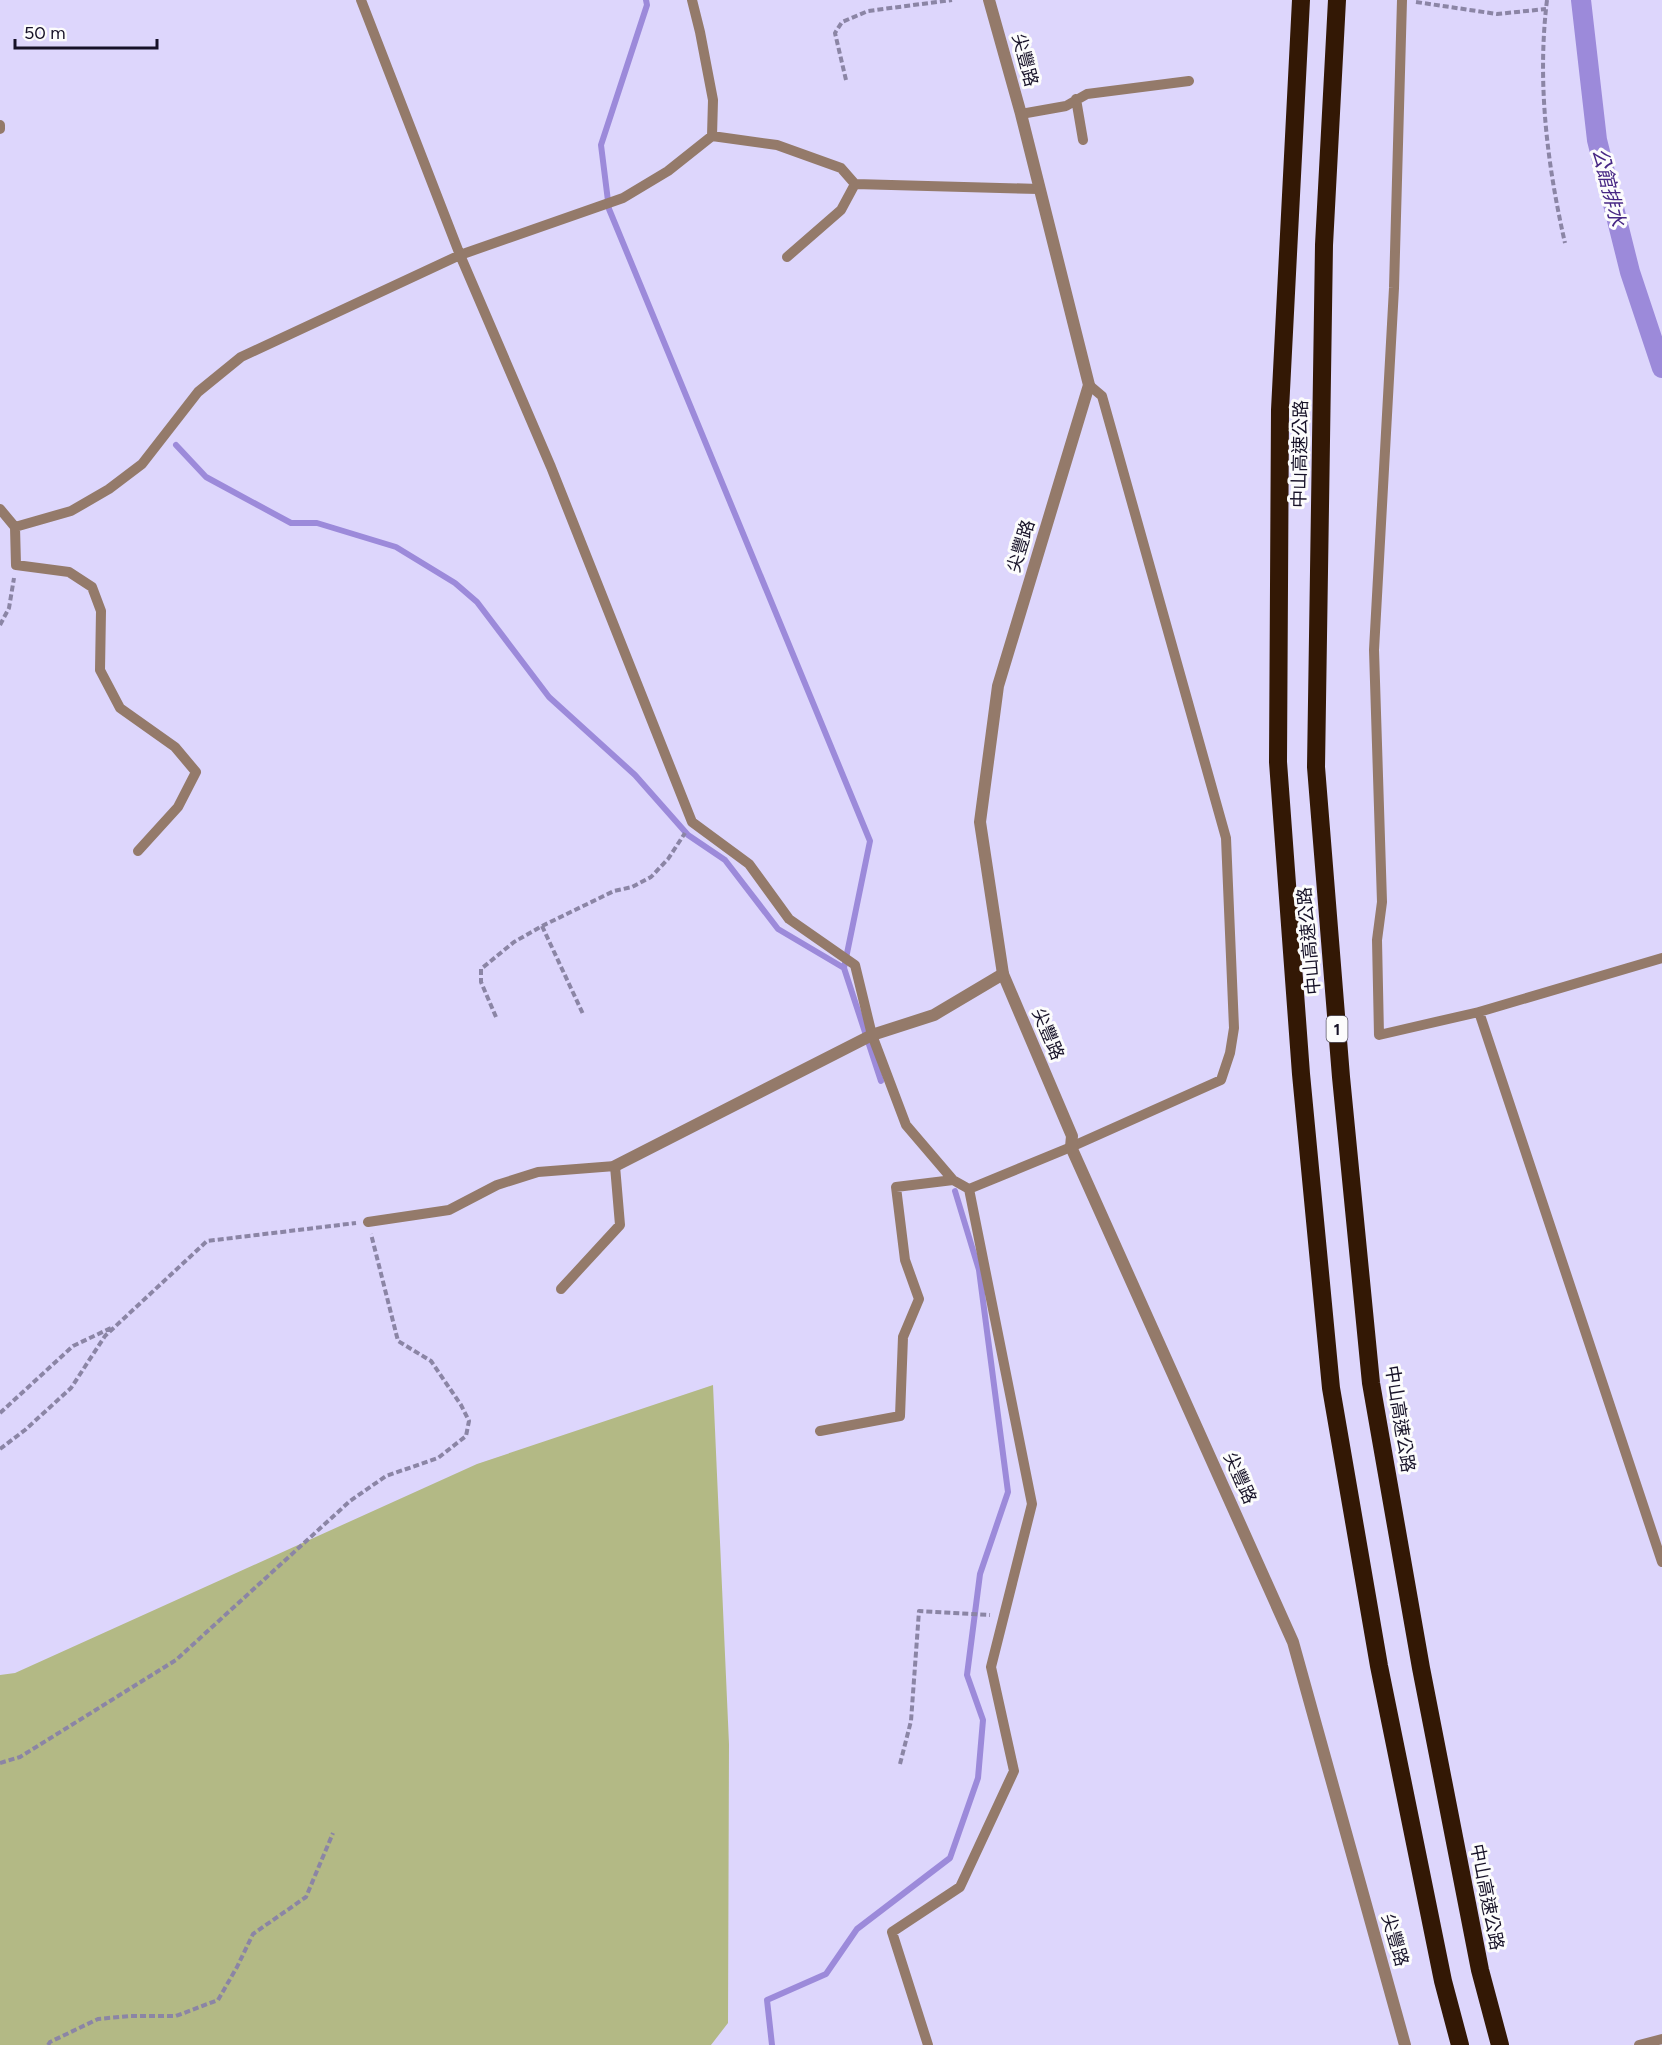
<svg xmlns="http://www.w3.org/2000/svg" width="1662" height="2045" font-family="Figtree,'Noto Sans TC',sans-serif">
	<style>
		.green { fill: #b3b985 }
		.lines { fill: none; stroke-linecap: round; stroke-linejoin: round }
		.stream { stroke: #9c8ada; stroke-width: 6 }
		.canal { stroke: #9c8ada; stroke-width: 20 }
		.path { stroke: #8b85a5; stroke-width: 4; stroke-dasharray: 6 3; stroke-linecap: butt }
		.service { stroke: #947a6a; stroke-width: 10 }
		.minor { stroke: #947a6a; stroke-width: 12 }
		.tertiary { stroke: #947a6a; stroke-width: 12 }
		.motorway { stroke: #331805; stroke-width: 18 }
		.labels { text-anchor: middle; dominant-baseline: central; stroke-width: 6; stroke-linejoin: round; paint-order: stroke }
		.shield { fill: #fcfcfc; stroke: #5c5868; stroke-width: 1.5 }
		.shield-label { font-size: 16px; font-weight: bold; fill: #171228 }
		.street-label { font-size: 18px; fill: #171228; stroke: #fcfcfc }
		.water-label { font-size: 20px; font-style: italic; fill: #462683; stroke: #fcfcfc }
	</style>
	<rect width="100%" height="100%" fill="#ddd6fc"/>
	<!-- green -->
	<path class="green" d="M713,1385l16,359 -1,279 -17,22h-711v-370l15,-2 462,-209z"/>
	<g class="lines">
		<!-- stream -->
		<path class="stream" d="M646,0l1,5 -46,140 8,64 261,632 -26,127 37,113
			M176,445l30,32 85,46h26l79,24 59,36 22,19 72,95 86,78 53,60 37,25 53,69 66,39
			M772,2045l-5,-45 59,-26 31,-45 93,-71 28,-80 5,-58 -16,-45 13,-101 28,-82 -29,-222 -24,-79"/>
		<!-- canal -->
		<path class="canal" d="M1581,0l16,140 33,132 32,96"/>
		<!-- path -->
		<path class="path" d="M1547,0c-10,82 0,164 18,243
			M1416,2l81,12 49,-5
			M846,80l-11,-47 7,-11 26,-11 84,-11
			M0,625l9,-17 5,-30
			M542,926l41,88
			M496,1017l-15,-35v-13l33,-27 28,-16 72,-35 18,-4 19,-10 17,-18 17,-26
			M0,1413l73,-67 40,-19
			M0,1449l25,-19 46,-42 34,-52 102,-95 149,-18
			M0,1763l20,-6 156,-97 174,-159 36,-25 52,-18 28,-22 3,-15 -8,-16 -30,-44 -33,-20 -27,-107
			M900,1764l11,-43 8,-110 71,4
			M48,2045l2,-3 48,-23 32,-3h46l42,-16 19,-33 16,-33 53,-37 27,-64"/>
		<!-- service -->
		<path class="service" d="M361,0l99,255 91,212 141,355 57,42 40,55 66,46 17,70 34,90 47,55 16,9 63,315 -41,163 23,104 -54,116 -68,45 36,113
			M692,0l8,32 13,68 -1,36
			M1402,0l-8,288 -20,362 8,252 -5,38 2,95 100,-23 183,-54
			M1076,99l7,41
			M1021,114l45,-8 21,-12 102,-13
			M0,125v4
			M787,257l54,-47 14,-26
			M0,509l15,18 1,38 53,7 23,15 9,24 -1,59 20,38 55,39 21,25 -18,35 -40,44
			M15,527l56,-16 38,-22 33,-25 56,-72 43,-35 219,-102 163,-57 45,-27 44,-35 65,9 64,23 14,16 184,5
			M1479,1012l183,550
			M969,1189l102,-42 150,-67 9,-27 4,-25 -8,-190 -124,-442 -13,-11
			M368,1222l81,-12 48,-25 41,-13 77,-6 5,59 -59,64
			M820,1431l80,-15 3,-79 16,-38 -14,-39 -9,-73 57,-7
			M1639,2045l23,-6"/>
		<!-- minor -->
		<path class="minor" d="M615,1166l257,-131 62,-20 69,-41"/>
		<!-- tertiary -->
		<path class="tertiary" d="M989,0l32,114 68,271 -91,301 -18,136 23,152 69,162 -1,11 222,495 112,403"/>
		<!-- motorway -->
		<path class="motorway" d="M1301,0l-21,410 -2,352 23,312 30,314 48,278 64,315 17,64
			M1337,0l-13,245 -8,522 25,310 30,306 50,285 59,302 20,75"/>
	</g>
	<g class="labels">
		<!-- shield labels -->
		<rect class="shield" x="1326.5" y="1016" width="21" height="26" rx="4.5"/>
		<g class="shield-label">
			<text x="1337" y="1029">1</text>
		</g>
		<!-- street labels -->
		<g class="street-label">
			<text transform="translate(1025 60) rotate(75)">尖豐路</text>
			<text transform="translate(1300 454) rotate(-89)">中山高速公路</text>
			<text transform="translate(1021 546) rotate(-73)">尖豐路</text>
			<text transform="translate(1309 941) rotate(-95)">中山高速公路</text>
			<text transform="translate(1048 1034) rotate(67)">尖豐路</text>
			<text transform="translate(1400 1419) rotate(81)">中山高速公路</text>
			<text transform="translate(1240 1478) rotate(66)">尖豐路</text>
			<text transform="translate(1487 1897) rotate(79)">中山高速公路</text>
			<text transform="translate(1395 1940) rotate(74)">尖豐路</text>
		</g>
		<!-- water labels -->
		<g class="water-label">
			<text transform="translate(1609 187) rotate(76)">公館排水</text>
		</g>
	</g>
	<!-- scale -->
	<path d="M15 39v9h142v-9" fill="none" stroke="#171228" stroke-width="3"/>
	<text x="24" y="39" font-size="18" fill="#171228" stroke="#fcfcfc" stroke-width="4.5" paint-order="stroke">50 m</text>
</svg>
